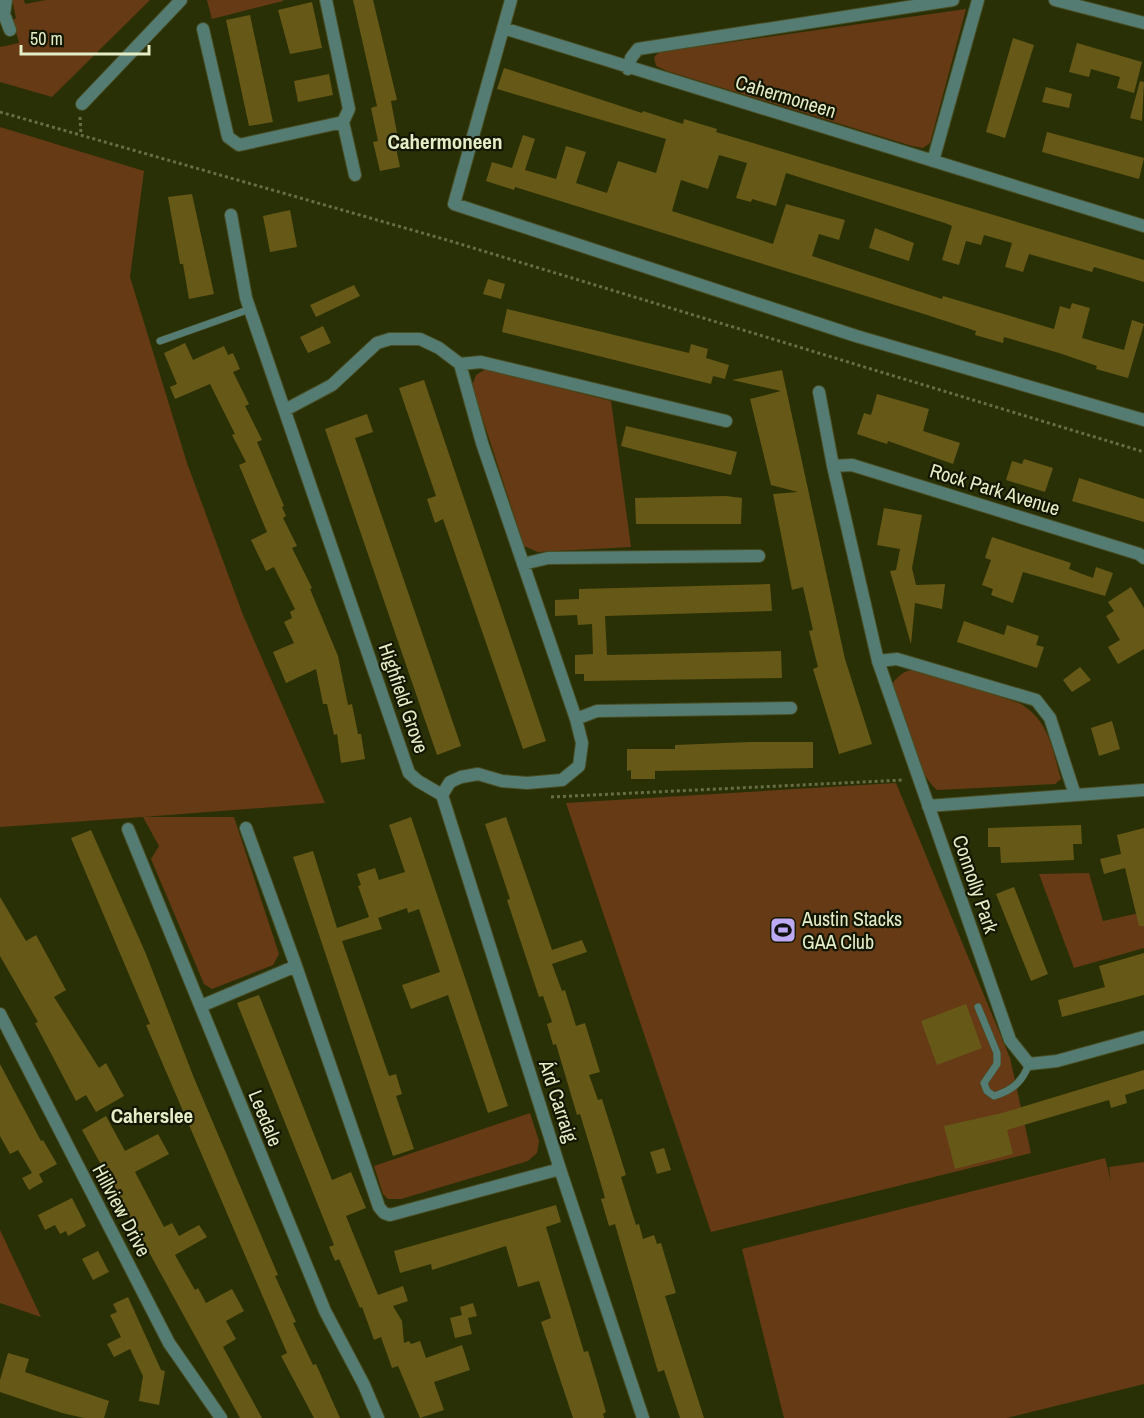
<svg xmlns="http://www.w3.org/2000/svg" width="1144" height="1418" font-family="'Archivo Narrow',sans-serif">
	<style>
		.green { fill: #663a15 }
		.building { fill: #665817 }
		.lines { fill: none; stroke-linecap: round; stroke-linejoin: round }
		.service-casing { stroke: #484e24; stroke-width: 8 }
		.minor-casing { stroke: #484e24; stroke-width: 14 }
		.path { stroke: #676e44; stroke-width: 3; stroke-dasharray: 3 3; stroke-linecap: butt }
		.service { stroke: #557c72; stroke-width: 7 }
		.minor { stroke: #557c72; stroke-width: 12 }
		.labels { text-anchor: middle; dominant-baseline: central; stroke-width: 4.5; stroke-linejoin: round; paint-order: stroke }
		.street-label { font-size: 20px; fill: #e5edc6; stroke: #131700 }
		.poi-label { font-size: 20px; fill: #e5edc6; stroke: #131700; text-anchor: start }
		.neighbourhood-label { font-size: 21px; font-weight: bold; fill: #e5edc6; stroke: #131700 }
	</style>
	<rect width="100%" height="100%" fill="#2a3005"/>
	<!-- green -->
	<path class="green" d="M12,0h12l1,4 21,-4h104l-98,97 -52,-15v-35l19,-4 -6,-23 3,-2z
		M207,0h76v1l-71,18z
		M966,9l-36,134 -7,5 -11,-2 -245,-75 -11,-5 -2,-9 6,-5z
		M0,127l144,44 -14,106 57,186 56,152 82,188 -182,14h91l45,137 -6,11 -61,24 -8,-5 -53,-125 8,-13 -16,-29 -143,10z
		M486,369l125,32 20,146 -93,5 -14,-6 -52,-160 4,-11z
		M919,669l100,34c30,16 33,46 42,76l-6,5 -118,6c-25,-22 -34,-75 -45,-106 8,-11 14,-14 27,-15z
		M896,783l114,275 21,95 -320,79 -145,-429z
		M1089,873l14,48 41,-9v36l-70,20 -35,-94z
		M530,1113l9,28 -2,12 -9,8 -127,38h-13l-5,-5 -9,-28z
		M1105,1158l6,23 -2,-14 35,-5v222l-137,34h-223l-42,-169z
		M0,1230l41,87 -41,-14z"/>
	<!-- building -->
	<path class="building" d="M353,0h20l24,100 -6,1 6,32 -4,1 7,33 -20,4 -7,-29 5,-1 -7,-33 6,-2z
		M312,2l10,46 -32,6 -12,-44z
		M250,15l23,107 -24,4 -23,-106z
		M1013,38l21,7 -29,93 -19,-6z
		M1077,43l65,19 -8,31 -17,-5 3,-11 -29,-8 -2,8 -20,-5z
		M504,68l138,45 1,-2 40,13 1,-5 33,10 -1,3 428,128v22l-50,-15 -2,5 -63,-18 -6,18 -18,-5 7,-24 -28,-8 -3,10 -15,-4 -7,24 -17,-5 10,-34 -7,-3 -159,-50 -10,33 -24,-7 -1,3 -15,-4 11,-35 -28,-8 -11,34 -27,-9 -9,31 101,33 13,-40 59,16 -6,20 -20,-6 -7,22 48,16 82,27 1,-3 111,33 6,-23 10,3 2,-6 18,5 -8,30 42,12 8,-30 12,4 -16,54 -32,-9 1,-3 -38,-13 -55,-16 -1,6 -28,-8 1,-4 -52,-17 -409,-127 -1,3 -28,-9 6,-19 20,6 11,-33 12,4 -10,31 31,9 10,-33 20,6 -10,31 31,10 11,-32 38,12 10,-34 -169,-50z
		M329,74l4,21 -35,7 -4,-21z
		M1140,81l4,1 -2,39 -12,-3z
		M1046,87l26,7 -3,14 -27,-6z
		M1047,132l97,26 -5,21 -97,-27z
		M192,194l22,100 -25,5 -6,-35h-3l-12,-67z
		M290,210l7,37 -27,5 -7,-36z
		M875,228l39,15 -5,18 -40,-13z
		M488,279l17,5 -4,15 -18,-5z
		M354,285l6,11 -44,21 -6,-12z
		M507,309l182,44 2,-9 17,5 -2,9 23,7 -4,14 -12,-3 -2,8 -209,-52z
		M323,326l8,17 -23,10 -8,-16z
		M185,343l8,17 31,-14 4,9 5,-2 7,16 -7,3 16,32 -4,2 17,34 -5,2 27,64 -2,1 4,9 -3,2 14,28 -5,2 20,40 -2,1 28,67 10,49 4,-1 6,30h3l4,25 -24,4 -4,-29 -3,1 -7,-31h-4l-7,-35 -30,14 -13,-31 21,-9 -10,-21 8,-4 -2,-6 5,-3 -21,-42 -8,4 -15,-31 16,-8 -28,-67 7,-3 -14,-27 3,-1 -25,-50 -35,15 -5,-12 7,-3 -13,-31z
		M782,370l63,289 27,85 -33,10 -26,-85 5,-2 -9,-36 4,-1 -10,-43 -11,3 -19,-96 25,-2 -27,-7 -21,-86 31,-8 -49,-11z
		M424,380l122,361 -23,8 -80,-230 -8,4 -8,-24 9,-3 -37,-108z
		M877,394l52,15 -6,22 37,12 -7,21 -65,-23 -1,3 -30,-10 7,-21 7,2z
		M367,414l6,18 -18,6 106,308 -24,9 -112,-326z
		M626,426l111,26 -6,23 -110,-29z
		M1024,459l29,9 -8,24 -39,-12 6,-19 10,3z
		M1079,478l65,21v23l-72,-21z
		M726,496l16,2 -1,26h-105l-1,-26z
		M884,508l38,7 -10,53 4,17 29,-1 -3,25 -27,-6 -4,41 -21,-73 6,-1 4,-21 -23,-4z
		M992,537l79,26 -2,6 24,9 3,-11 17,6 -8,23 -82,-24 -10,31 -22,-8 2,-6 -11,-4 9,-25 -6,-2z
		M770,584l2,27 -167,5 2,39 174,-4 1,27 -198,3v-7h-9v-19l18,-1 -1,-30 -14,1 -1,-10 -22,1v-16l24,-1v-10z
		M1131,587l13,21v41l-26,15 -10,-17 12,-7 -14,-24 8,-5 -6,-9z
		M964,621l40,14 3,-10 32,11 -3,9 8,2 -7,21 -80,-26z
		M1080,667l11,13 -19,12 -9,-12z
		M1112,721l8,28 -21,7 -8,-28z
		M750,742h63v26l-158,3v8h-24v-9l-4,1v-22h48v-4z
		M411,817l97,289 -20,7 -40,-118 -37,14 -9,-24 38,-13 -21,-63 -11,4 -1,-5 -29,10 4,11 -40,12 47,135 7,-2 6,20 -6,2 18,53 -21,7 -100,-299 20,-6 24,77 32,-11 -11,-31 3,-1 -4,-11 18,-6 4,12 26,-8 -16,-47z
		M506,817l46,133 30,-10 5,12 -35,12 10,27 3,-1 11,36 9,-3 15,49 -11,3 9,25 4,-1 24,76 -5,2 15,48 3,-1 4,15 11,-4 3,9 4,-1 15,50 -11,3 39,122h-24l-16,-48 -6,2 -43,-148 -6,2 -8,-27 4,-1 -11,-38 -14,-46 -3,1 -21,-71 -3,1 -6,-21 5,-2 -9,-26 -4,1 -32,-97 3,-1 -25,-75z
		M1081,825l1,19h-9l1,16 -73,3 -1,-16h-12v-19z
		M1144,828v98h-5l-14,-58 -21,6 -4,-15 21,-5 -4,-19z
		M91,830l55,124 48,124 84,197 -3,1 21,46 -3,1 20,42 3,-1 24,54h-26l-33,-62 6,-3 -141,-328 4,-1 -79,-186z
		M1014,887l34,87 -17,7 -35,-87z
		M0,897l26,44 10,-6 30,55 -12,7 45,71 7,-5 18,33 -28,16 -10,-17 -10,6 -41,-78 3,-1 -38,-66z
		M1144,953v42l-82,22 -4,-17 47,-13 -6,-21z
		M259,995l73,185 19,-8 15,36 -20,8 32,79 25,-9 5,15 -15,5 9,15 2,22 5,-2 2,3 9,-3 6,17 36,-13 8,25 -36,12 10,28 -24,8 -22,-52 -6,2 -11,-31 -7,3 -12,-33 -2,1 -21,-49 -4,2 -6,-14 5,-2 -97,-242z
		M966,1004l16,44 -45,17 -16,-44z
		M0,1064l41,77 2,-1 14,24 -18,10 4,8 -14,8 -7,-12 10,-5 -14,-23 -8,4 -10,-18z
		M1144,1070v19l-19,6 2,8 -16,5 -2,-8 -102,30 6,24 -58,15 -11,-43 58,-13z
		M106,1116l19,35 33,-17 11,20 -34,18 29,55 8,-4 7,13 20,-11 8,12 -32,18 20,35 3,-2 8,15 26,-14 12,22 -18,10 10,18 -13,8 39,71h-22l-158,-288z
		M664,1148l7,22 -14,4 -7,-22z
		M72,1198l14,28 -18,10 -2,-5 -6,3 -5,-9 -10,5 -7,-15z
		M556,1205l5,17 -15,5 38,125 4,-1 10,33 8,28 -3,2 1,4h-31l-32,-96 10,-4 -12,-37 -21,6 -12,-41 -74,24 -1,-6 -31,9 -6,-22z
		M98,1251l11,21 -16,8 -11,-21z
		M128,1297l33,73 4,1 -6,34 -20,-4 4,-25 -13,-27 -16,8 -7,-13 14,-7 -11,-22 7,-3 -4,-8z
		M473,1303l4,13 -9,2 4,16 -17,4 -5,-20 12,-3 -2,-8z
		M8,1353l21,6 -4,13 84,29 -5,17h-20l-22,-5 -62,-21v-12z"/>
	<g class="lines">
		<defs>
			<path id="service" d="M160,341l90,-32
				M978,1007l19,46v11l-13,19 3,8 7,5c19,-6 28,-14 35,-32"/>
			<path id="minor" d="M6,0l-2,14 6,16
				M511,0l-57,204 402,132 288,84
				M1055,0l89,23
				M503,28l641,198
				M203,29l25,108 11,8 104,-23 6,-13 -23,-109
				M628,69l3,-11 7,-9 315,-49
				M82,104l99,-104
				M343,122l12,53
				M933,161l45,-161
				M231,215l15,83 163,475 9,8 24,14
				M460,364l21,-2 245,59
				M819,392l14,74 45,195 132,379 19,24 28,-3 87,-24
				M285,410l47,-25 45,-42 13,-4h30l19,9 21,16 22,79 94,276 6,24 -3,23 -17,14 -35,3 -25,-2 -24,-7 -17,3 -11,5 -8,13
				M833,466l19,-1 287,89 5,4
				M523,564l25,-6 211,-2
				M878,661l19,-2 139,41 14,18 25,77
				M576,719l21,-8 194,-3
				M442,795l118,374 83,249
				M928,806l216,-16
				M128,829l197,482 39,74 14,33
				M296,966l83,241 5,6 6,2 170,-46
				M201,1006l95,-40 -50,-138
				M0,1014l169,329 52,75"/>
		</defs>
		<!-- service casing -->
		<use href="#service" class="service-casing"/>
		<!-- minor casing -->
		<use href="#minor" class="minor-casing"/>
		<!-- path -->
		<path class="path" d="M0,112l447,128 697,212
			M80,117l1,17
			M551,797l353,-17"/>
		<!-- service -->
		<use href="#service" class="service"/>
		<!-- minor -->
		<use href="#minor" class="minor"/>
	</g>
	<!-- icons -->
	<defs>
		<symbol id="stadium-square" viewBox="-11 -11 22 22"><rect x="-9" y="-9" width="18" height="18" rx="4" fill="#bea9f4" stroke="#131700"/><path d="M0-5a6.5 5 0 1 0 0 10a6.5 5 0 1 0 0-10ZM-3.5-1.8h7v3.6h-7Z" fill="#111"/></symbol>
	</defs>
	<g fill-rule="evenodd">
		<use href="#stadium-square" x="768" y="915" width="30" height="30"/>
	</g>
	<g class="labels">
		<!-- street labels -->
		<g class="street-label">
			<text transform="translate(786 96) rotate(17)">Cahermoneen</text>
			<text transform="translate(995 489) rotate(17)">Rock Park Avenue</text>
			<text transform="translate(404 698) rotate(71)">Highfield Grove</text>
			<text transform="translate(976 884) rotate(71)">Connolly Park</text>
			<text transform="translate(559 1101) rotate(72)">Árd Carraig</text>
			<text transform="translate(266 1118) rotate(68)">Leedale</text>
			<text transform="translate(122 1210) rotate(62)">Hillview Drive</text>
		</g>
		<!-- poi labels -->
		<g class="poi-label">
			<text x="802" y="918">Austin Stacks<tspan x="802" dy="23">GAA Club</tspan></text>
		</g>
		<!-- neighbourhood labels -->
		<g class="neighbourhood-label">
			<text x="445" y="141">Cahermoneen</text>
			<text x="152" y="1115">Caherslee</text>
		</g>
	</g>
	<!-- scale -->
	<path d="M21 45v9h128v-9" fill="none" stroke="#e5edc6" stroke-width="3"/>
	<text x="30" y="45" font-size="18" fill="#e5edc6" stroke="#131700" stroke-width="4.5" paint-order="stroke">50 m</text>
</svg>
